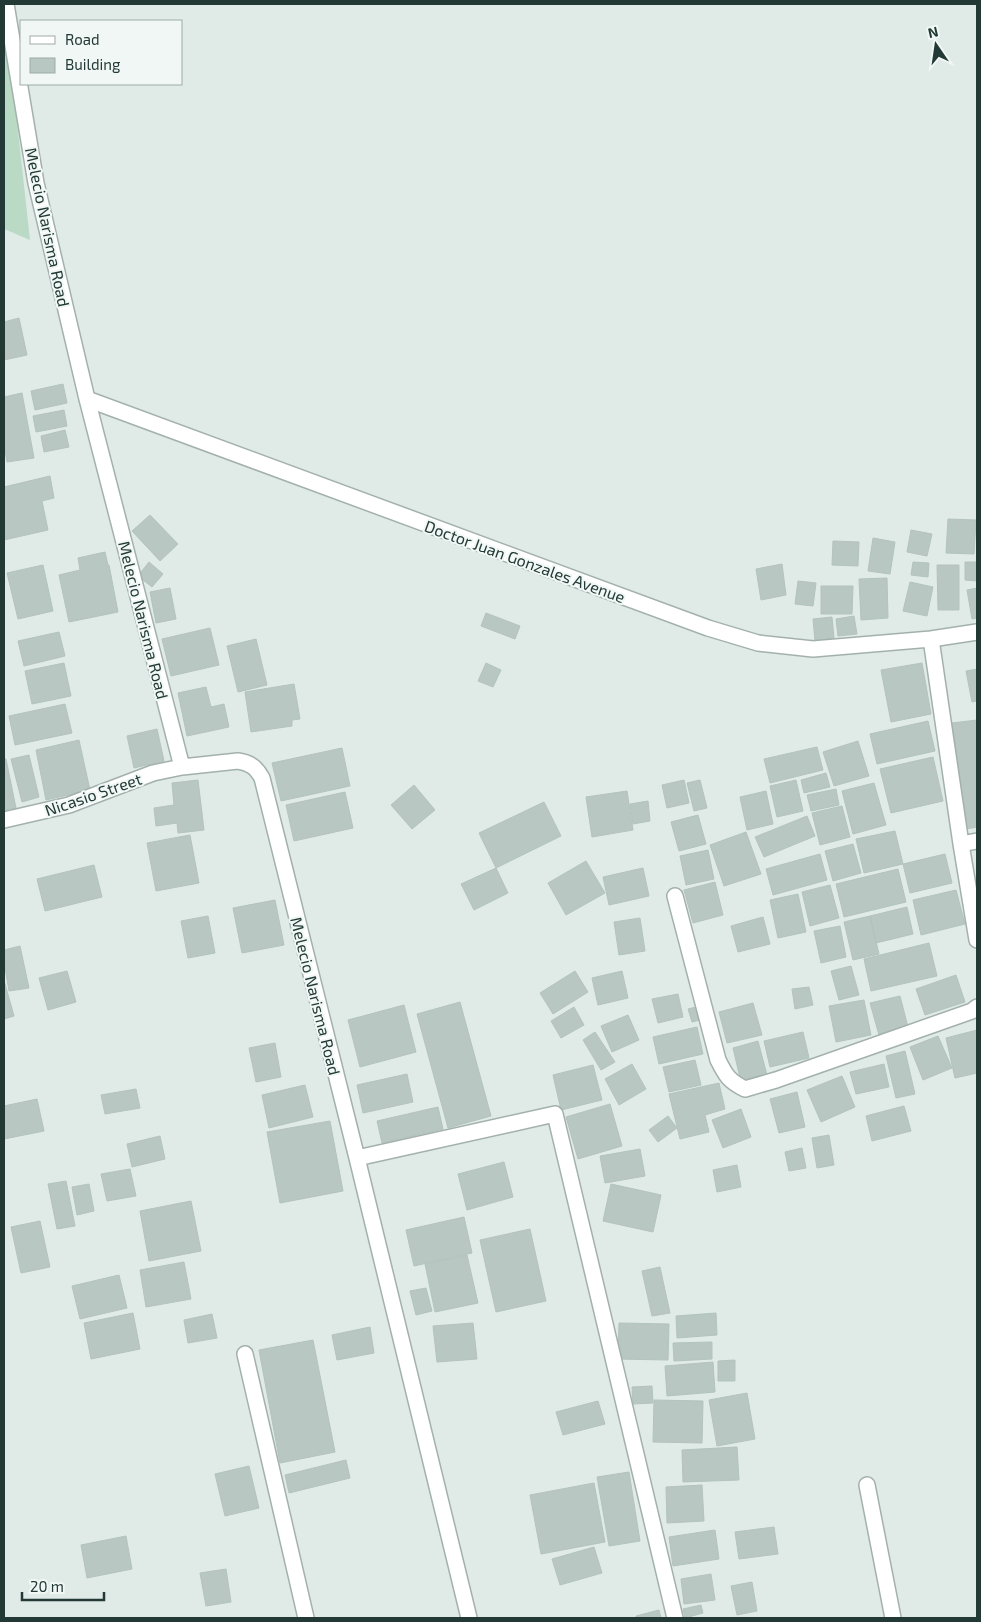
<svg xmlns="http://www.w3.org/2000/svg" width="981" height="1622" font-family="'Exo 2',sans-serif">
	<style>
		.green { fill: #badac5 }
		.building { fill: #b8c7c2; stroke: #b3c3bd }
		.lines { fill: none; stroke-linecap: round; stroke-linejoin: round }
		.minor-casing { stroke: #a3b1ad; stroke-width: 18 }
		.minor { stroke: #fff; stroke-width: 15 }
		.labels { text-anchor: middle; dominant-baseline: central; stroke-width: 4; stroke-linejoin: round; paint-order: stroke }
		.street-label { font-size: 16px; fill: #223935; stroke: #f0f7f4 }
	</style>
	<rect width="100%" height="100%" fill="#e0eae6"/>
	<!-- green -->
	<path class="green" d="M4,4l26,236 -26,-11z"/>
	<!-- building -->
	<path class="building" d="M19,318l8,37 -23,5v-38z
		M63,384l4,19 -32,7 -4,-19z
		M22,393l12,65 -27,4 -3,-18v-47z
		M64,410l3,16 -31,6 -3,-16z
		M65,430l4,17 -25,5 -3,-16z
		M50,476l4,22 -12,3 6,29 -44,10v-53z
		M150,515l28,29 -18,17 -28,-30z
		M948,519l28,1 -2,34 -28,-1z
		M911,530l21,4 -5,22 -20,-4z
		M873,538l22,4 -5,32 -22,-3z
		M833,541l26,1 -1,24 -26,-1z
		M105,552l3,13h1l9,47 -49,10 -10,-47 21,-5 -2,-12z
		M149,562l14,12 -11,13 -14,-11z
		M913,562l16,1 -1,14 -17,-2z
		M965,562h12v19l-12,-1z
		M782,564l4,31 -25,5 -5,-31z
		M43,565l10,46 -35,8 -11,-46z
		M937,565h22v45h-21z
		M887,578l1,40 -27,2 -2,-41z
		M798,581l18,2 -3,23 -18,-2z
		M910,582l23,5 -6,29 -24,-5z
		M821,586h32l-1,28h-31z
		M170,588l6,31 -20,4 -6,-31z
		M977,588v30l-5,1 -5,-29z
		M486,613l34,13 -5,13 -34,-13z
		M854,616l3,18 -19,2 -2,-17z
		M832,617l2,21 -19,3 -2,-22z
		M210,628l9,37 -48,11 -9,-37z
		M59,632l6,24 -41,10 -6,-25z
		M256,639l11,46 -29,7 -11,-46z
		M64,663l7,33 -39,8 -7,-33z
		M486,663l15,7 -8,17 -15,-6z
		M922,663l9,51 -40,8 -10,-52z
		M977,669v32l-5,1 -6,-31z
		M294,684l6,35 -8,1v6l-41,6 -6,-40z
		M206,687l5,20 13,-3 5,23 -42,9 -9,-43z
		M65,704l7,29 -57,12 -6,-29z
		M977,720v107l-11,2 -14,-106z
		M928,721l7,30 -58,13 -7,-30z
		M157,729l7,32 -30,7 -7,-32z
		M79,740l11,50 -44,10 -10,-50z
		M858,741l11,35 -35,10 -11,-34z
		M817,747l6,23 -53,13 -6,-24z
		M342,748l8,38 -69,15 -9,-38z
		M29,755l10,42 -17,5 -11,-43z
		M933,757l10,44 -52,12 -11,-44z
		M4,759h2l10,49 -12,2z
		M826,773l4,14 -26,6 -3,-13z
		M198,780l6,50 -26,3 -1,-10 -21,3 -2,-18 20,-3 -2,-22z
		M684,780l5,23 -22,5 -5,-23z
		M700,780l7,28 -13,3 -7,-28z
		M796,780l7,31 -26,6 -7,-31z
		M874,783l12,42 -33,9 -11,-43z
		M414,785l21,25 -23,19 -21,-24z
		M836,789l3,16 -28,6 -4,-16z
		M627,791l6,39 -41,7 -6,-40z
		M766,791l7,33 -26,6 -7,-33z
		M345,792l8,36 -59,13 -8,-36z
		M648,801l2,20 -17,3 -3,-20z
		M544,802l17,34 -65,32 -17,-35z
		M842,806l8,31 -30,8 -8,-32z
		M698,815l8,29 -27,7 -8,-29z
		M807,816l8,20 -51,21 -9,-20z
		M895,831l8,33 -39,9 -8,-34z
		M746,832l15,42 -37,12 -14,-41z
		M190,835l9,48 -43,8 -9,-48z
		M853,844l8,29 -28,8 -8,-30z
		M708,850l6,29 -28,6 -6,-29z
		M820,854l7,26 -54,15 -7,-26z
		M945,854l7,29 -42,10 -7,-29z
		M586,861l19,32 -39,22 -18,-32z
		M94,865l8,32 -57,14 -8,-32z
		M496,868l12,25 -34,17 -13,-26z
		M643,868l6,28 -40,9 -6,-28z
		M898,869l8,33 -62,15 -8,-33z
		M715,882l8,33 -30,8 -9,-33z
		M830,885l9,33 -29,8 -8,-34z
		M956,890l9,34 -44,11 -8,-35z
		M798,894l8,38 -28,6 -8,-38z
		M275,900l9,45 -42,8 -9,-45z
		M907,907l6,27 -37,9 -6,-27z
		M208,916l7,37 -27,5 -7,-37z
		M870,916l9,38 -26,6 -9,-38z
		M763,917l7,27 -32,8 -7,-26z
		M640,918l5,33 -26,4 -5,-33z
		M840,926l6,31 -25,6 -7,-32z
		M929,943l8,33 -66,15 -7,-32z
		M20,946l9,42 -20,3 -5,-29v-12z
		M851,966l8,29 -20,5 -8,-29z
		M67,971l9,31 -28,8 -9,-32z
		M575,971l13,21 -35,22 -13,-21z
		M622,971l6,27 -30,7 -6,-27z
		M956,975l9,27 -40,13 -9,-26z
		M4,980l10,36 -10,3z
		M809,987l4,18 -18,4 -3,-20z
		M678,994l5,23 -25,6 -6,-24z
		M900,996l8,31 -29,8 -9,-32z
		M864,1000l7,35 -35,7 -7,-36z
		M460,1002l31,114 -43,12 -31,-114z
		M753,1003l9,32 -35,8 -8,-31z
		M404,1005l12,47 -56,15 -12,-47z
		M700,1006l4,13 -12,3 -4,-13z
		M574,1007l10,18 -23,13 -10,-17z
		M628,1015l11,25 -27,12 -11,-26z
		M697,1027l6,27 -44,10 -6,-27z
		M977,1030v43l-22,5 -9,-40z
		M595,1032l20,30 -14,8 -18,-30z
		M803,1032l6,26 -39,9 -6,-26z
		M938,1036l14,32 -29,12 -13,-33z
		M758,1041l9,34 -26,7 -8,-34z
		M275,1043l6,34 -25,5 -7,-34z
		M905,1051l10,43 -19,4 -10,-42z
		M695,1060l6,25 -32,7 -6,-25z
		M632,1064l14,25 -27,16 -14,-26z
		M884,1064l5,23 -33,7 -6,-22z
		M593,1065l9,35 -41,10 -8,-35z
		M407,1074l6,28 -50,11 -6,-28z
		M842,1076l13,31 -34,15 -14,-32z
		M719,1083l6,26 -20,6 4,17 -29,7 -11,-45z
		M305,1085l8,32 -44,11 -7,-33z
		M136,1089l4,19 -35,6 -4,-19z
		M797,1092l8,35 -26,6 -9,-34z
		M37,1099l7,32 -40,8v-33z
		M610,1104l12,42 -44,13 -12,-42z
		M904,1106l7,25 -39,10 -6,-25z
		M438,1107l5,22 -61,14 -5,-22z
		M741,1109l10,28 -28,11 -11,-28z
		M668,1116l9,12 -19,14 -9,-12z
		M330,1121l13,70 -63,12 -13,-71z
		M829,1135l5,30 -17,3 -5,-30z
		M160,1136l5,23 -33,8 -5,-23z
		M802,1148l4,20 -17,3 -4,-19z
		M640,1149l5,27 -40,7 -5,-27z
		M504,1162l9,35 -46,13 -9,-36z
		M737,1165l4,22 -24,5 -4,-22z
		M130,1169l6,27 -29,5 -6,-27z
		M66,1181l9,45 -18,3 -9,-45z
		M89,1184l5,27 -17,4 -5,-28z
		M611,1184l50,11 -8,37 -50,-11z
		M191,1201l10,50 -52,10 -9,-50z
		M464,1217l8,36 -58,13 -8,-36z
		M40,1221l10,46 -29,6 -10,-46z
		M530,1229l16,72 -50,11 -16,-72z
		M467,1255l11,48 -43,9 -10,-48z
		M184,1262l7,37 -45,8 -6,-37z
		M660,1267l10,46 -18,3 -10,-45z
		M119,1275l8,33 -47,11 -8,-33z
		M426,1288l6,23 -16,4 -6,-24z
		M133,1313l7,36 -49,10 -7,-36z
		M716,1313l1,22 -40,3 -1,-22z
		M212,1314l5,24 -29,5 -4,-23z
		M473,1323l4,36 -40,3 -4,-36z
		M619,1323l50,1 -1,36 -50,-1z
		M370,1327l4,26 -37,7 -5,-25z
		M313,1340l22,112 -55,11 -21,-113z
		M712,1342v17l-38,2 -1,-18z
		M735,1360v21h-17v-20z
		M713,1362l2,30 -48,4 -2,-30z
		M652,1386l1,17 -20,1 -1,-17z
		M747,1393l8,46 -38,7 -8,-46z
		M654,1400l49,1 -1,42 -49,-1z
		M598,1401l7,23 -42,11 -7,-23z
		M737,1447l2,33 -56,2 -1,-32z
		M346,1460l4,18 -61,15 -4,-18z
		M249,1466l10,42 -34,8 -10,-42z
		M629,1472l11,69 -31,5 -12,-69z
		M594,1483l11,59 -64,12 -11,-59z
		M702,1485l2,36 -37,2 -1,-36z
		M774,1527l4,27 -39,5 -4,-27z
		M715,1530l4,29 -46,7 -4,-29z
		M126,1536l6,33 -45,9 -6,-33z
		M594,1547l8,26 -42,12 -8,-26z
		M226,1569l5,33 -25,4 -6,-33z
		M711,1574l4,26 -31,4 -3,-25z
		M752,1582l5,29 -20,4 -6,-29z
		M701,1605l2,8 -18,5 -2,-9z
		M659,1610l2,8h-25v-2z"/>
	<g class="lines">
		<defs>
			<path id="minor" d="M6,4l30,179 51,216 95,368 56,-6c12,2 18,6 24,17l95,380 112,460
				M87,399l621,229 50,15 55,6 118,-10 46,-7
				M931,639l30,205 16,96
				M4,820l65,-15 84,-32 29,-6
				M961,844l16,-3
				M675,896l43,164c8,16 11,21 27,29l31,-9 196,-69 5,-4
				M357,1158l198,-44 120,504
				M245,1354l61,264
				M867,1485l26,133"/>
		</defs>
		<!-- minor casing -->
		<use href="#minor" class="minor-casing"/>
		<!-- minor -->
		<use href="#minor" class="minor"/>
	</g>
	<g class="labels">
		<!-- street labels -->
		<g class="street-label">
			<text transform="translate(48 227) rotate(78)">Melecio Narisma Road</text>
			<text transform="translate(525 561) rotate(20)">Doctor Juan Gonzales Avenue</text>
			<text transform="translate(144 620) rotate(76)">Melecio Narisma Road</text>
			<text transform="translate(93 794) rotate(-19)">Nicasio Street</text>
			<text transform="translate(316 996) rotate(76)">Melecio Narisma Road</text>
		</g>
	</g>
	<!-- border -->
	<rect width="981" height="1622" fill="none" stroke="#223935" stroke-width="10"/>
	<!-- legend -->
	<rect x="20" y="20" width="162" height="65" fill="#f0f7f4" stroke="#9eaba8"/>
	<rect x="30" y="36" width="25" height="8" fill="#ffffff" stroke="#9eaba8"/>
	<text x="65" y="45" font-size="15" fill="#223935">Road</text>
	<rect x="30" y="58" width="25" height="15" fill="#b8c7c2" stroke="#9eaba8"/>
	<text x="65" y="70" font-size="15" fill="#223935">Building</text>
	<!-- north arrow -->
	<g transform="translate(936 45) rotate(347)" stroke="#f0f7f4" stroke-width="4" paint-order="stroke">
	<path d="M0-4L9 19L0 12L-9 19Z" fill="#223935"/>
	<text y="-8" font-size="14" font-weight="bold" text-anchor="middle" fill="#223935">N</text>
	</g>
	<!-- scale -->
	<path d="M22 1592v8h82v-8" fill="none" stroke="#223935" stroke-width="2.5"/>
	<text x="30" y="1592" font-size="15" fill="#223935" stroke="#f0f7f4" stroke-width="4" paint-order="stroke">20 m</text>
</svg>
